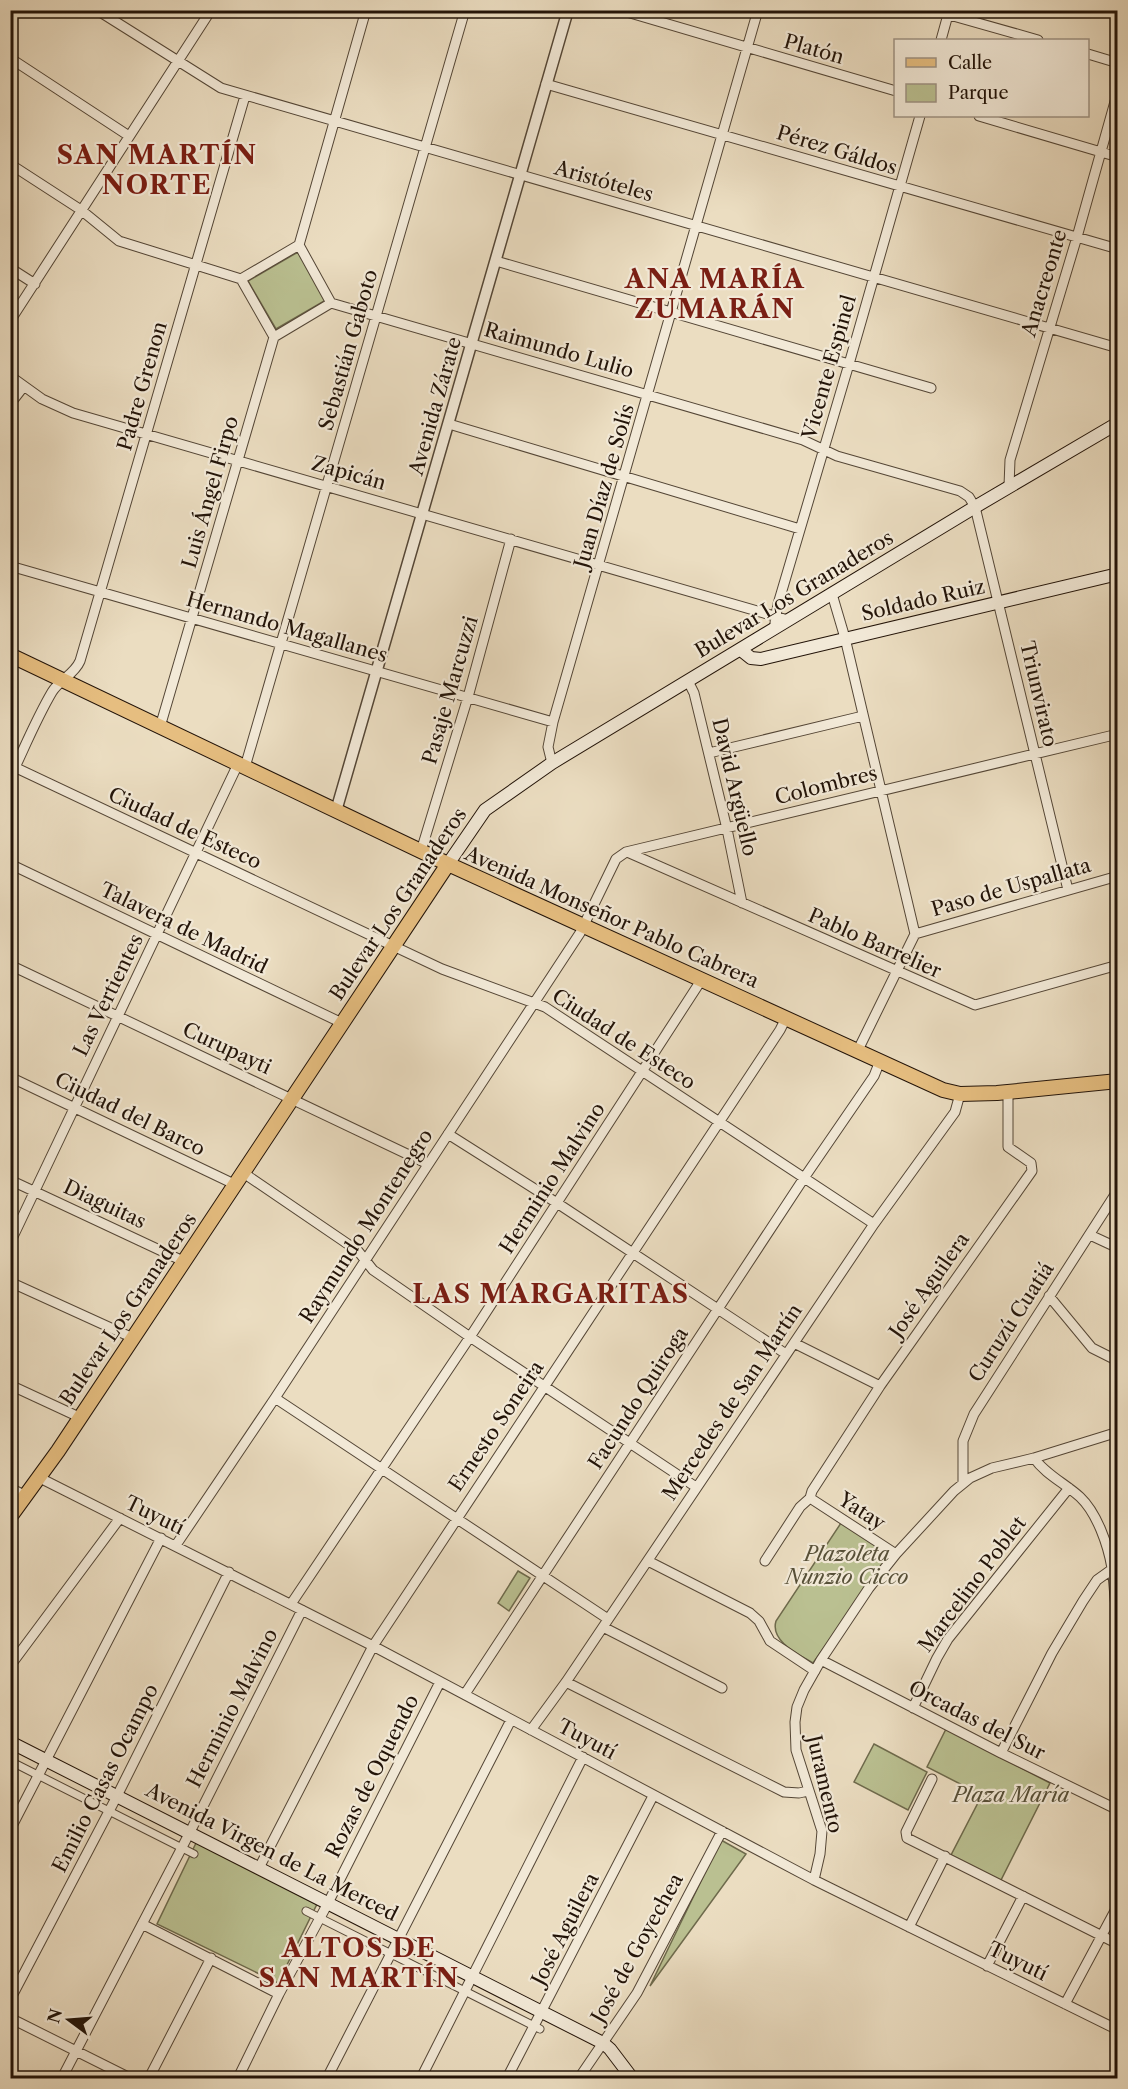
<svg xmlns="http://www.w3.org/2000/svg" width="1128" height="2089" font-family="'Libre Caslon Text',serif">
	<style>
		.green { fill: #bac091; stroke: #6e6a4c; stroke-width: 1.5 }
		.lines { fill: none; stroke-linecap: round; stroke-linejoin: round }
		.pedestrian-casing { stroke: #544636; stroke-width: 9 }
		.minor-casing { stroke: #544636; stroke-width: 11 }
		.tertiary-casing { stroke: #544636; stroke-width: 13 }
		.secondary-casing { stroke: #221308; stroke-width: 14 }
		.primary-casing { stroke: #221308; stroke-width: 16 }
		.pedestrian { stroke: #f2e9d7; stroke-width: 7 }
		.minor { stroke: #f2e9d7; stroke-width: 9 }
		.tertiary { stroke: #f2e9d7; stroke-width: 10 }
		.secondary { stroke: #f2e9d7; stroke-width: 12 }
		.primary { stroke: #e6be80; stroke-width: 14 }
		.labels { text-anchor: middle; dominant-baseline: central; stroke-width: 4.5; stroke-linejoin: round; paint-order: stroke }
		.street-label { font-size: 20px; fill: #221308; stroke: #f2e9d7 }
		.park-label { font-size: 20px; font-style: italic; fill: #575038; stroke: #f2e9d7 }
		.district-label { font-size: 26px; font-weight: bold; letter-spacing: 1.5px; fill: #7a1f14; stroke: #f2e9d7 }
	</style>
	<rect width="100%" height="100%" fill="#ebddc1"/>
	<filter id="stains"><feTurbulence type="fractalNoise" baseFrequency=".00333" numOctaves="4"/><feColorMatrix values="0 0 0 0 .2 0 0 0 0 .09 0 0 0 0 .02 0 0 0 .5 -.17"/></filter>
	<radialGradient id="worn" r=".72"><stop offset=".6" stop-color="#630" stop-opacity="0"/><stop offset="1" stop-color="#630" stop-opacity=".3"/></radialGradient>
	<!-- green -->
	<path class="green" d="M298,252l28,48 -50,29 -28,-48z
		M843,1520l48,34 -78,109c-15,-9 -43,-22 -37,-42z
		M518,1571l12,7 -21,33 -11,-8z
		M946,1729l104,54 -50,99 -51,-23 33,-64 -55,-28z
		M874,1744l53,28 -19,38 -54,-28z
		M721,1840l25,14 -96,132z
		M197,1841l122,59 -41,83 -121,-59z"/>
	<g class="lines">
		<defs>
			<path id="pedestrian" d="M10,1761l184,93
				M306,1911l234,118"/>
			<path id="minor" d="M97,10l124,78 897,260
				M620,10l276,81
				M932,10l106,30
				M941,40l8,-29
				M1088,54l30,9
				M10,58l119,78
				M546,84l572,165
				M979,116l139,41
				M10,164l71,46 38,31 122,38 58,-34
				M299,245l32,58 472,137 34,16 123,35 9,6 6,10 93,383
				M299,245l67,-235
				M496,261l435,127
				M10,268l25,16
				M241,279l33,58
				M10,321l201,-311
				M10,376l32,23 31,14 715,207
				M10,404l14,-18
				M449,424l351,105
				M1009,486l1,-26 67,-223 41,-146
				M10,566l543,156
				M832,594l13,44 70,296 -57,116
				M775,623l3,-19 71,-240 71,-248
				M688,681l6,12 33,136 15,74
				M160,727l114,-390 57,-34
				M709,753l154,-37
				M552,763l-4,-16 5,-25 205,-712
				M10,765l432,204 103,38 329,217
				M245,767l220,-757
				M10,778c14,-29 26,-59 42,-86 8,-13 22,-17 28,-31l165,-565
				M421,851l47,-154 43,-158
				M627,852l348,153 143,-40
				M10,864l332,159
				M915,934l203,-58
				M10,965l418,199
				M10,1077l224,107
				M448,1134l109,69 229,151
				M242,1172l116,79 15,19 97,67 226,150
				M10,1180l173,81
				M1090,1235l28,13
				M10,1243l228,-479
				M10,1282l123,56
				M1049,1296l43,52 26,13
				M794,1343l86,43
				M10,1385l69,32
				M275,1398l333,221
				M1034,1458c11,16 32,26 46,39 17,16 28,48 32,71 3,17 2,34 6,51
				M40,1478l333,168 441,234 304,150
				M963,1483v-42l11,-27 144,-224
				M10,1488l16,8
				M810,1498l86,56
				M176,1545l99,-147 305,-465 36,-74 10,-7 492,-118
				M648,1561l102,52 9,8 11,20 45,30
				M765,1561l35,-54 10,-9 2,-7 68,-105 152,-215 -1,-8 -23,-16v-55
				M291,1604l179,-267 232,-358
				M603,1627l119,61
				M821,1660l180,93 117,57
				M10,1666l110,-148
				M566,1682l218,110 15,1 9,-2
				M465,1694l339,-516 70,-102 6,-15
				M913,1708l24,-50 11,-19 121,-151
				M531,1730l35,-48 308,-458 81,-112 5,-18
				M1001,1753l51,-100 31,-52 14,-21 21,-15
				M932,1779l-26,53 1,6 211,106
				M10,1830l151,-292
				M259,1868l114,-222 407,-616 6,-12
				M814,1880l6,-26 2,-23 -26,-81 -1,-28 2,-15 7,-17 17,-30 48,-72 27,-34 58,-63 16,-13 22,-10 42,-10 84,-26
				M142,1924l137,70
				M909,1927l36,-71
				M987,1966l36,-70
				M10,2000l107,-204 112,-224
				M1065,2004l53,-99
				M10,2018l120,60
				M62,2078l128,-246 112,-222
				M149,2078l62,-120
				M238,2078l41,-84 49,-91 112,-221
				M327,2078l184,-358
				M421,2078l162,-321
				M507,2078l146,-282
				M579,2078l58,-85 85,-162"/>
			<path id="tertiary" d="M336,811l232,-801"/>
			<path id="secondary" d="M741,650l10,8 10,1 357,-85
				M448,864l37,-54 67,-47 423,-256 143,-84
				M10,1742l593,301 7,6 22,29"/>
			<path id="primary" d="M10,655l438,209 495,226 17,4 37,-1 121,-12
				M10,1517l48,-66 390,-587"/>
		</defs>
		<!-- pedestrian casing -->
		<use href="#pedestrian" class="pedestrian-casing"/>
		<!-- minor casing -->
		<use href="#minor" class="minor-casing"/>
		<!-- tertiary casing -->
		<use href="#tertiary" class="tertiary-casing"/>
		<!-- secondary casing -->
		<use href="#secondary" class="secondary-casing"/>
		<!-- primary casing -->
		<use href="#primary" class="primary-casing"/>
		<!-- pedestrian -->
		<use href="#pedestrian" class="pedestrian"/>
		<!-- minor -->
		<use href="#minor" class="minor"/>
		<!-- tertiary -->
		<use href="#tertiary" class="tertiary"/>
		<!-- secondary -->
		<use href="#secondary" class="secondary"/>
		<!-- primary -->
		<use href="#primary" class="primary"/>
	</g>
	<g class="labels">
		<!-- street labels -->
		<g class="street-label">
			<text transform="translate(814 49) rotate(16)">Platón</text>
			<text transform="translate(837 150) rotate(17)">Pérez Gáldos</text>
			<text transform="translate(604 181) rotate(16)">Aristóteles</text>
			<text transform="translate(1044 283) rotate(-73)">Anacreonte</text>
			<text transform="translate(348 350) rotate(-74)">Sebastián Gaboto</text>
			<text transform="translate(559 350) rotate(16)">Raimundo Lulio</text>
			<text transform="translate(829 367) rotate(-74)">Vicente Espinel</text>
			<text transform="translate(142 386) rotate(-74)">Padre Grenon</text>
			<text transform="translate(435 406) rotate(-74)">Avenida Zárate</text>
			<text transform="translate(349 473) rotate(16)">Zapicán</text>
			<text transform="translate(604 486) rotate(-74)">Juan Díaz de Solís</text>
			<text transform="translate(210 492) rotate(-74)">Luis Ángel Firpo</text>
			<text transform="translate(794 594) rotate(-31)">Bulevar Los Granaderos</text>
			<text transform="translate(923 600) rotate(-13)">Soldado Ruiz</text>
			<text transform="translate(287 627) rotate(16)">Hernando Magallanes</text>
			<text transform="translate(450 690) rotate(-74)">Pasaje Marcuzzi</text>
			<text transform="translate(1039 694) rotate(77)">Triunvirato</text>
			<text transform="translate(826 785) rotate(-14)">Colombres</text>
			<text transform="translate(735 787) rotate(77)">David Argüello</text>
			<text transform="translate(185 828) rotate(25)">Ciudad de Esteco</text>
			<text transform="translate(1011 887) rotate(-16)">Paso de Uspallata</text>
			<text transform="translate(398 904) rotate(-56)">Bulevar Los Granaderos</text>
			<text transform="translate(612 917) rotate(24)">Avenida Monseñor Pablo Cabrera</text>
			<text transform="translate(184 928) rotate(26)">Talavera de Madrid</text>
			<text transform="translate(875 943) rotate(24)">Pablo Barrelier</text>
			<text transform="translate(108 995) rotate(-64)">Las Vertientes</text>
			<text transform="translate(624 1039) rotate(33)">Ciudad de Esteco</text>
			<text transform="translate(227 1048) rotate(25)">Curupayti</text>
			<text transform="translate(130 1114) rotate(26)">Ciudad del Barco</text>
			<text transform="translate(552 1178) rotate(-57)">Herminio Malvino</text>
			<text transform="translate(105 1204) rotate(25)">Diaguitas</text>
			<text transform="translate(366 1226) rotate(-57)">Raymundo Montenegro</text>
			<text transform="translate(929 1285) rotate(-55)">José Aguilera</text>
			<text transform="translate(128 1309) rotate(-56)">Bulevar Los Granaderos</text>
			<text transform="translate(1011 1322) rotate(-57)">Curuzú Cuatiá</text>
			<text transform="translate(638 1398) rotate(-57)">Facundo Quiroga</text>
			<text transform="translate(732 1402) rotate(-56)">Mercedes de San Martín</text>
			<text transform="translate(496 1426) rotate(-56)">Ernesto Soneira</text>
			<text transform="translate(862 1511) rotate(33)">Yatay</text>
			<text transform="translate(155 1515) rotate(26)">Tuyutí</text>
			<text transform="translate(972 1584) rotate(-53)">Marcelino Poblet</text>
			<text transform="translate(232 1708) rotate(-63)">Herminio Malvino</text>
			<text transform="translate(977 1720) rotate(27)">Orcadas del Sur</text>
			<text transform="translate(587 1739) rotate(28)">Tuyutí</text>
			<text transform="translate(372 1776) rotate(-63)">Rozas de Oquendo</text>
			<text transform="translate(105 1778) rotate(-63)">Emilio Casas Ocampo</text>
			<text transform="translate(825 1784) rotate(77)">Juramento</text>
			<text transform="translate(272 1852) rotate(27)">Avenida Virgen de La Merced</text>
			<text transform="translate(565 1929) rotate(-63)">José Aguilera</text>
			<text transform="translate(637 1948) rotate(-61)">José de Goyechea</text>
			<text transform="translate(1018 1961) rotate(26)">Tuyutí</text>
		</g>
		<!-- park labels -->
		<g class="park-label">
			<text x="847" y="1554">Plazoleta<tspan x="847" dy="23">Nunzio Cicco</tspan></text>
			<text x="1011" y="1795">Plaza María</text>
		</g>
		<!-- district labels -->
		<g class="district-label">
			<text x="157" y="155">SAN MARTÍN<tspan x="157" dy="30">NORTE</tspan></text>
			<text x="715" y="279">ANA MARÍA<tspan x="715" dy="30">ZUMARÁN</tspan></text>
			<text x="551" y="1294">LAS MARGARITAS</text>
			<text x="359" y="1948">ALTOS DE<tspan x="359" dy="30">SAN MARTÍN</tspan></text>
		</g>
	</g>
	<!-- margin -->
	<rect width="1128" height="2089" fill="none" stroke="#ebddc1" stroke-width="36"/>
	<rect x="12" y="12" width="1104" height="2065" fill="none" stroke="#221308" stroke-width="3"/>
	<rect x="18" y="18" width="1092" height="2053" fill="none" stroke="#221308" stroke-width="1.5"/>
	<!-- legend -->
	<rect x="894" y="39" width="195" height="78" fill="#f2e9d7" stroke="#9f9384" stroke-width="1.5"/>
	<rect x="906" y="58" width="30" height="9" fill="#e6be80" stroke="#9f9384" stroke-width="1.5"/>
	<text x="948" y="69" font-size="18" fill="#221308">Calle</text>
	<rect x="906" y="84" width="30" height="18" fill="#bac091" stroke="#9f9384" stroke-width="1.5"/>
	<text x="948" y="99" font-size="18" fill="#221308">Parque</text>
	<!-- north arrow -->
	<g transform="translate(69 2020) rotate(286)" stroke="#f2e9d7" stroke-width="4.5" paint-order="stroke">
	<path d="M0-4.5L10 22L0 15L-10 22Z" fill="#221308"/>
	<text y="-9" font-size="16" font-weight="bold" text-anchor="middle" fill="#221308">N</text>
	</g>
	<rect width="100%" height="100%" filter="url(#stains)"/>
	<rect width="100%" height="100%" fill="url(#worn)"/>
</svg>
